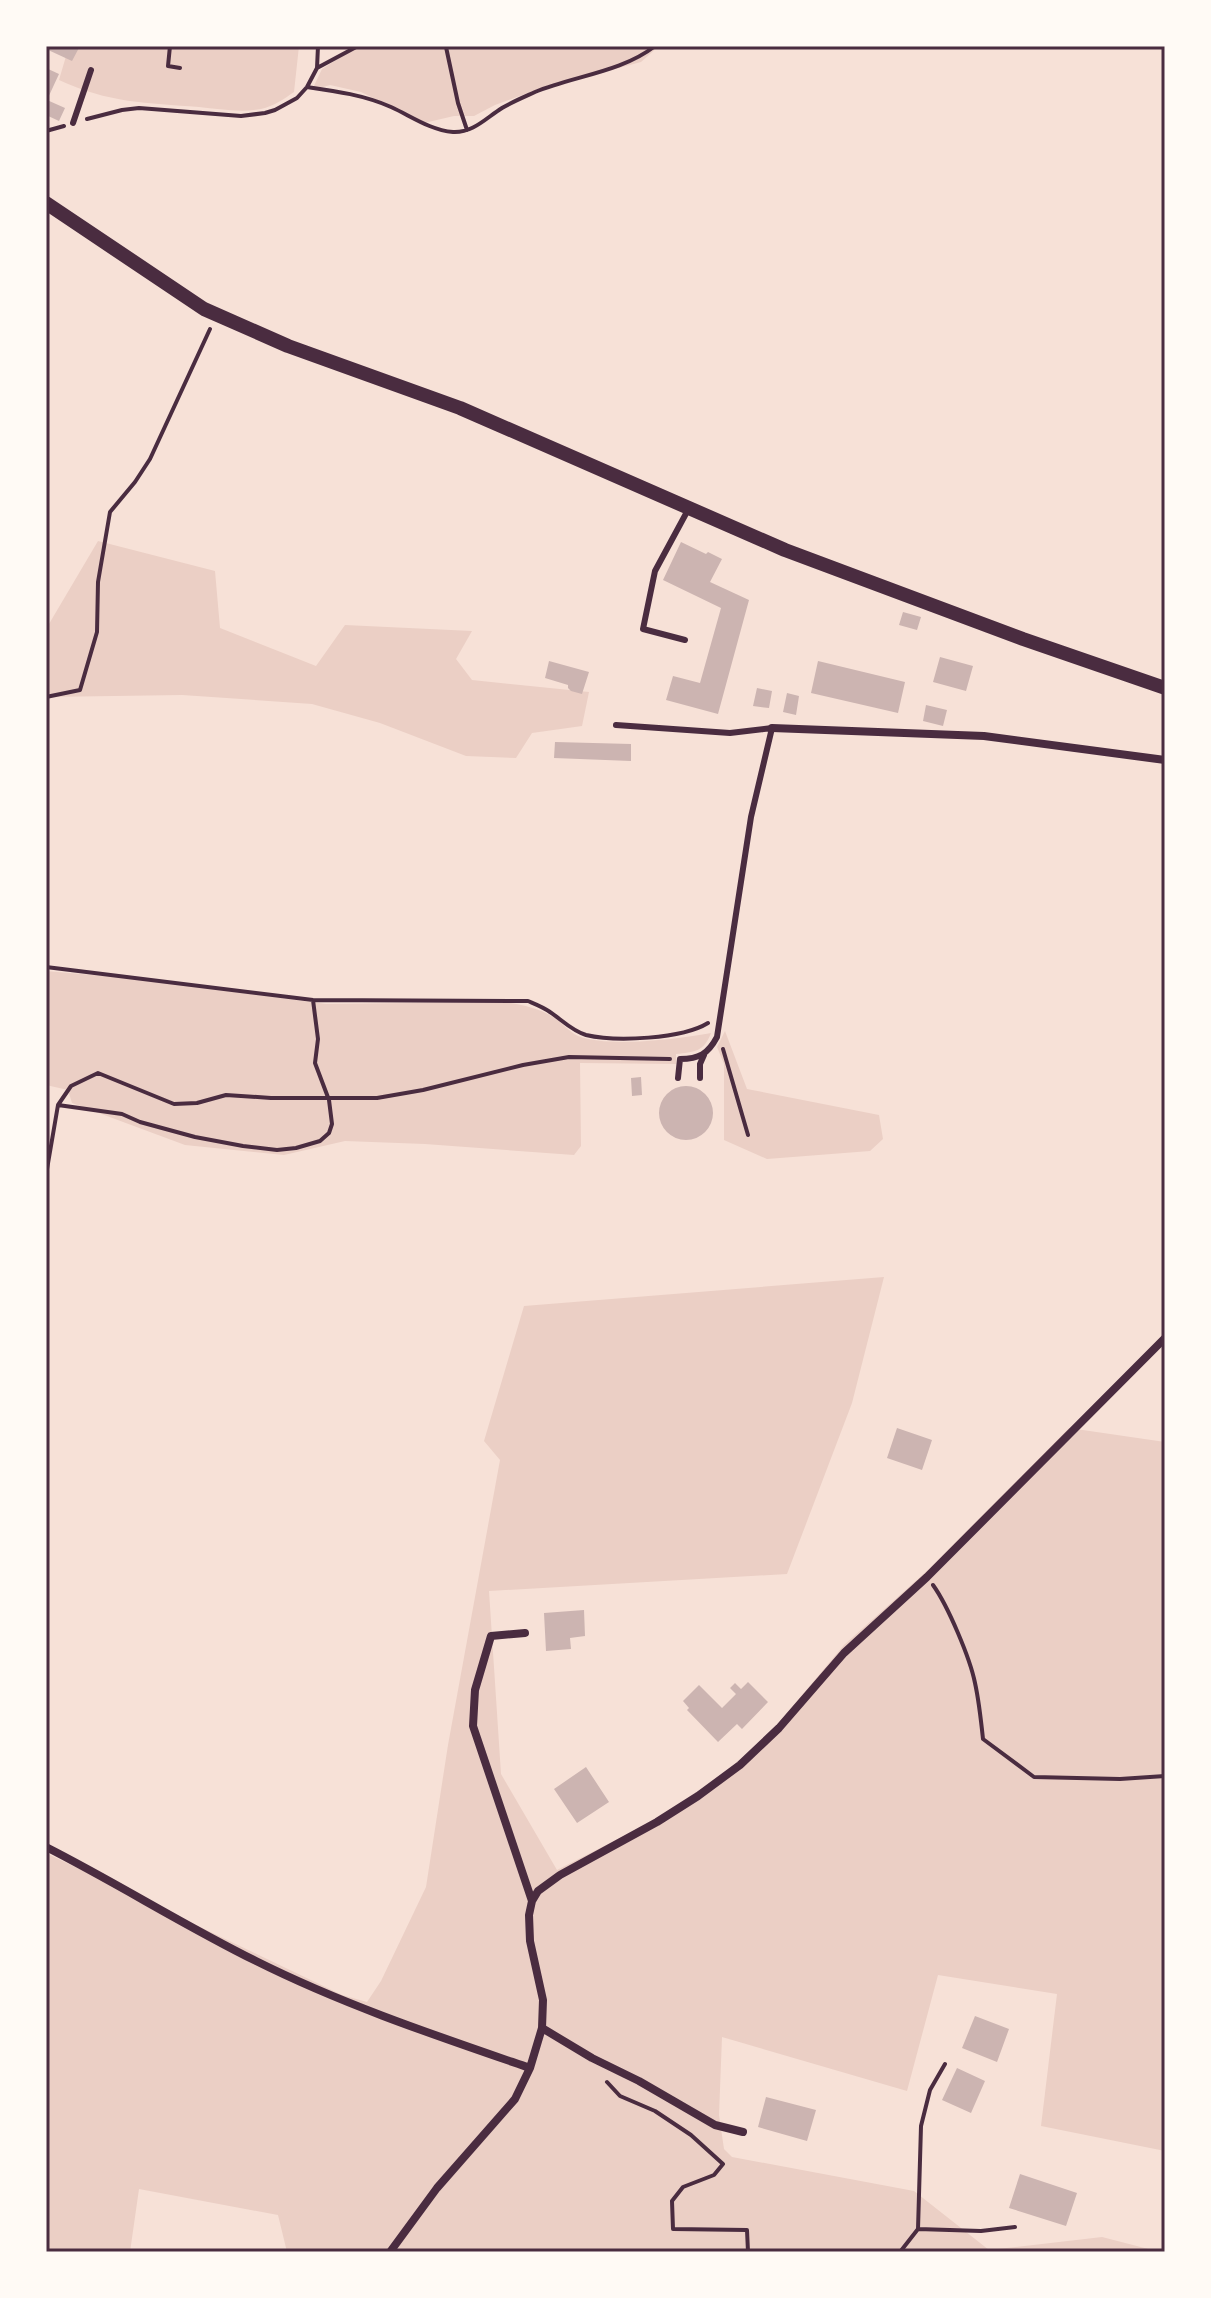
<svg xmlns="http://www.w3.org/2000/svg" width="1211" height="2298" font-family="Poppins,sans-serif">
	<style>
		.green { fill: #ebcfc5 }
		.building { fill: #ccb4b1 }
		.lines { fill: none; stroke-linecap: round; stroke-linejoin: round }
		.path { stroke: #4a2c40; stroke-width: 4 }
		.service { stroke: #4a2c40; stroke-width: 6 }
		.minor { stroke: #4a2c40; stroke-width: 8 }
		.tertiary { stroke: #4a2c40; stroke-width: 14 }
		.neatline { fill: none; stroke: #4a2c40; stroke-width: 3 }
	</style>
	<rect width="100%" height="100%" fill="#f7e1d7"/>
	<!-- green -->
	<path class="green" d="M69,46h230l-5,46c-10,7 -20,14 -33,17 -20,4 -42,0 -62,-2 -52,-4 -91,-4 -140,-27z
		M358,46h301l-18,16 -105,28 -41,15 -21,11h-20l-30,7 -63,-31 -31,-7 -18,5 10,-21z
		M98,541l117,30 5,57 96,38 29,-41 127,6 -16,28 16,21 117,12 -7,34 -50,7 -16,25 -50,-2 -86,-33 -68,-19 -130,-9 -136,2v-68z
		M46,971l82,7 198,26 179,-2c17,3 34,6 48,15 9,5 16,15 25,19 31,12 100,3 133,-3 -7,19 -17,19 -35,21v10l-96,-1 1,83 -7,9 -149,-11 -80,-3 -61,14 -99,-10 -113,-42 -4,-13 -22,-5z
		M725,1031l22,58 132,26 4,24 -13,12 -103,8 -43,-19v-76l-7,-17z
		M884,1277l-32,126 -65,171 -298,17 12,183 56,96 98,-50 42,-26 40,-30 40,-39 67,-80 85,-76 140,-141 96,14v709l-124,-25 16,-132 -119,-19 -31,116 -185,-54 -3,78 5,34 8,8 182,34 75,59 113,-13 58,15h-873l-9,-37 -139,-26 -9,63h-84v-399l296,142 25,7 14,-21 45,-94 22,-142 52,-285 -16,-19 40,-135z"/>
	<!-- building -->
	<path class="building" d="M46,46h34l-8,15 -26,-12z
		M46,68l13,6 -12,26 18,8 -6,13 -13,-6z
		M681,542l25,12 2,-2 14,7 -12,23 39,18 -31,114 -52,-14 7,-24 27,7 21,-75 -58,-28z
		M903,612l18,5 -4,13 -18,-5z
		M940,657l33,9 -7,25 -33,-9z
		M549,661l40,11 -7,22 -11,-3 -3,-3v-3l-23,-7z
		M818,661l87,21 -7,31 -87,-20z
		M757,688l15,3 -3,17 -16,-2z
		M787,693l12,3 -3,19 -13,-3z
		M926,705l21,5 -4,16 -20,-5z
		M555,742l76,2v17l-77,-3z
		M641,1077l1,18 -10,1 -1,-18z
		M659 1113a27 27 0 1 1 54 0a27 27 0 1 1-54 0Z
		M897,1428l35,12 -10,30 -35,-12z
		M584,1610l1,26 -15,2 1,11 -25,2 -2,-38z
		M748,1682l20,20 -26,27 -5,-5 -19,18 -31,-32 2,-2 -6,-7 16,-16 23,23 14,-14 -6,-6 5,-5 6,6z
		M586,1767l23,35 -32,21 -23,-34z
		M975,2016l34,13 -12,33 -35,-14z
		M957,2068l28,13 -14,32 -29,-13z
		M766,2097l50,13 -9,31 -49,-14z
		M1020,2174l57,19 -11,33 -57,-18z"/>
	<g class="lines">
		<!-- path -->
		<path class="path" d="M170,46l-2,20 12,2
			M446,47l12,56 9,27
			M317,68l1,-22
			M307,87c28,4 57,8 84,20 20,9 39,23 62,25 20,1 33,-14 49,-24 10,-6 22,-11 33,-16 39,-16 87,-20 120,-46
			M87,119l35,-9 17,-2 102,8 24,-3 10,-3 22,-12 10,-11 10,-19 41,-22
			M46,131l18,-5
			M46,697l34,-7 17,-58 1,-50 12,-70 25,-30 15,-23 60,-130
			M46,967l267,33 215,1c7,3 15,6 22,11 12,8 22,19 36,23 30,7 96,4 122,-12
			M723,1049l25,86
			M58,1105l64,9 18,8 55,15 48,9 34,4 19,-2 24,-7 9,-8 3,-9 -3,-24 -14,-37 3,-24 -5,-39
			M46,1175l12,-70 13,-19 27,-13 76,31 23,-1 29,-8 45,3h106l46,-8 100,-25 46,-8 101,2
			M933,1585c15,21 37,73 42,98 4,18 6,37 8,56l51,38 86,2 45,-3
			M607,2082l13,14 35,15 36,24 32,29 -9,11 -31,12 -11,14 1,28 74,1 1,22
			M918,2229l3,-103 9,-36 15,-26
			M918,2229l63,2 34,-4
			M900,2252l18,-23"/>
		<!-- service -->
		<path class="service" d="M73,123l18,-53
			M685,640l-42,-11 12,-58 34,-63
			M616,725l114,8 42,-5 -21,89 -34,220c-9,17 -18,22 -37,22l-2,19
			M700,1078v-14l4,-9"/>
		<!-- minor -->
		<path class="minor" d="M772,728l212,8 181,24
			M525,1633l-34,3 -16,54 -2,36 59,175
			M46,1847c71,36 139,79 210,114 88,44 181,75 274,107
			M542,2028l50,30 47,23 76,44 28,7
			M390,2252l47,-64 78,-89 15,-31 12,-40 1,-28 -13,-59 -1,-26 3,-14 6,-10 22,-16 97,-53 41,-26 42,-31 39,-37 65,-75 83,-76 238,-239"/>
		<!-- tertiary -->
		<path class="tertiary" d="M46,203l158,106 84,37 172,62 325,142 238,89 142,49"/>
	</g>
	<!-- border -->
	<rect width="1211" height="2298" fill="none" stroke="#fffaf5" stroke-width="96"/>
	<rect x="48" y="48" width="1115" height="2202" class="neatline"/>
</svg>
